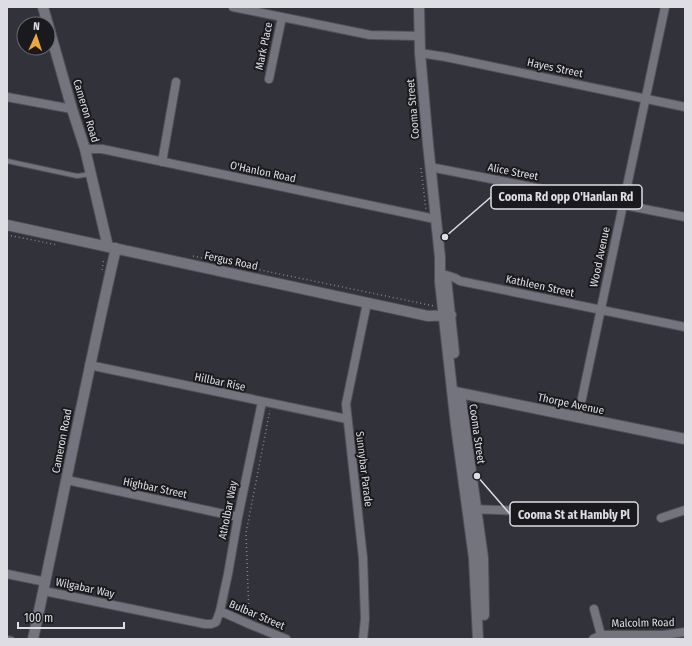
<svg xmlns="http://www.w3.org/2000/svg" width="692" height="646" font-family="'Fira Sans Condensed',sans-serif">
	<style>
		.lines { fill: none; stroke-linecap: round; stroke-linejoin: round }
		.lane-casing { stroke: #505157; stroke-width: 6 }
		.street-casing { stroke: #505157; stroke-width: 10 }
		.secondary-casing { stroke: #505157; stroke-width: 12 }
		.path { stroke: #83838a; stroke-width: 1.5; stroke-dasharray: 1 3; stroke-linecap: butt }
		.lane { stroke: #74747e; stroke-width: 4 }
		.street { stroke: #74747e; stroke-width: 8 }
		.secondary { stroke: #74747e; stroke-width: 10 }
		.labels { text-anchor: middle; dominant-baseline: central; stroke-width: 4; stroke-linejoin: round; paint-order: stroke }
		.street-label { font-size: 11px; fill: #dddde3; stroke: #1a1a1e }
		.leader { fill: none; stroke: #dddde3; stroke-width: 1.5 }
		.callout-dot { fill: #dddde3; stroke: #1a1a1e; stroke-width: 1.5 }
		.callout { fill: #1a1a1e; stroke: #dddde3; stroke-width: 1.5 }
		.callout-label { font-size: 12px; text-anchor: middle; font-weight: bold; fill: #dddde3 }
	</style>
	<rect width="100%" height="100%" fill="#32323a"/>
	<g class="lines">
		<defs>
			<path id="lane" d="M7,161l70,15 14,-2
				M7,638l5,1"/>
			<path id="street" d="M233,7l137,28 49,1
				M420,53l26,4 239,50
				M269,79l13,-62
				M7,97l65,12
				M85,149h17l333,70
				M162,162l14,-80
				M430,167l255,50
				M446,275l9,3 5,3 225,46
				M89,365l258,54
				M578,417l87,-410
				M67,480l171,37
				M471,509l106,4
				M661,518l24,-8
				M7,574l39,8
				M44,591l161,33h6l5,-2 4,-11 8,-37 10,-57 24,-115
				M594,609l7,26
				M220,611l29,13 37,15
				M363,639l2,-20 -2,-61 -17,-154 21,-101
				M593,639l6,-3 6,-1h58l22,-3"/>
			<path id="secondary" d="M43,7l29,102 13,40 23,98
				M419,7l1,46 8,91 12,113v25l16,144 18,132 4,81
				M7,225l421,91 23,-1
				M446,278l8,75
				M455,392l230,47
				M460,393l23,165 1,57
				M33,639c28,-130 53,-261 83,-391"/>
		</defs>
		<!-- lane casing -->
		<use href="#lane" class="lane-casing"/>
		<!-- street casing -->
		<use href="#street" class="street-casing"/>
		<!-- secondary casing -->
		<use href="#secondary" class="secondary-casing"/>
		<!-- path -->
		<path class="path" d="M421,168l5,42
			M7,235l51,10
			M193,256l241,50
			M102,270l2,-12
			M249,616l-3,-83 24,-123"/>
		<!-- lane -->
		<use href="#lane" class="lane"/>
		<!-- street -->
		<use href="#street" class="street"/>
		<!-- secondary -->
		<use href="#secondary" class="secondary"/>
	</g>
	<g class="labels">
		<!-- street labels -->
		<g class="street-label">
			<text transform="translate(264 46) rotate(-78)">Mark Place</text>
			<text transform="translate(555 68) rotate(12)">Hayes Street</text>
			<text transform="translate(413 109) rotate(-95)">Cooma Street</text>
			<text transform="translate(86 111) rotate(73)">Cameron Road</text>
			<text transform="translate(263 172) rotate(12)">O'Hanlon Road</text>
			<text transform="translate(513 172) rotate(11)">Alice Street</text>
			<text transform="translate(600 257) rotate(-78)">Wood Avenue</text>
			<text transform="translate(231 261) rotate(12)">Fergus Road</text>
			<text transform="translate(540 286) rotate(12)">Kathleen Street</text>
			<text transform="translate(220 382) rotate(12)">Hillbar Rise</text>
			<text transform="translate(571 404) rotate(12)">Thorpe Avenue</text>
			<text transform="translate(477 434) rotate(82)">Cooma Street</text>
			<text transform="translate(62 441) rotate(-79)">Cameron Road</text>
			<text transform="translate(364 469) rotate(83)">Sunnybar Parade</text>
			<text transform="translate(155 488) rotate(12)">Highbar Street</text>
			<text transform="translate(228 510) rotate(-79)">Atholbar Way</text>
			<text transform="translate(85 588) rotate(12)">Wilgabar Way</text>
			<text transform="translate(257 615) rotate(23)">Bulbar Street</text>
			<text transform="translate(643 623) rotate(-1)">Malcolm Road</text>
		</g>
	</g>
	<!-- callouts -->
	<path class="leader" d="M445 237L491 197M477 476L510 514"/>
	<g class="callout-dot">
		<circle cx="445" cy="237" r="4"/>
		<circle cx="477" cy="476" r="4"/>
	</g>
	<g class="callout">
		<rect x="491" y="185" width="151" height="24" rx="4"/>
		<rect x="510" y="502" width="128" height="24" rx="4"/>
	</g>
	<g class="callout-label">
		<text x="566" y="201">Cooma Rd opp O'Hanlan Rd</text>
		<text x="574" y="519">Cooma St at Hambly Pl</text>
	</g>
	<!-- border -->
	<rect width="692" height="646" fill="none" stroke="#dddde3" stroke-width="16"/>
	<!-- north arrow -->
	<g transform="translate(36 36) rotate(3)"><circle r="19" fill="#1a1a1e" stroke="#68686d"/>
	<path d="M0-3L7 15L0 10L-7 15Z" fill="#eea73d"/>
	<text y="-6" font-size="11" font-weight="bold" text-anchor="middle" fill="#dddde3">N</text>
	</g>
	<!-- scale -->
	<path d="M18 622v6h106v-6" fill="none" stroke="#dddde3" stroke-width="2"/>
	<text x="24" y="622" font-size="12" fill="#dddde3" stroke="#1a1a1e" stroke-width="3" paint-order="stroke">100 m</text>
</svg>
